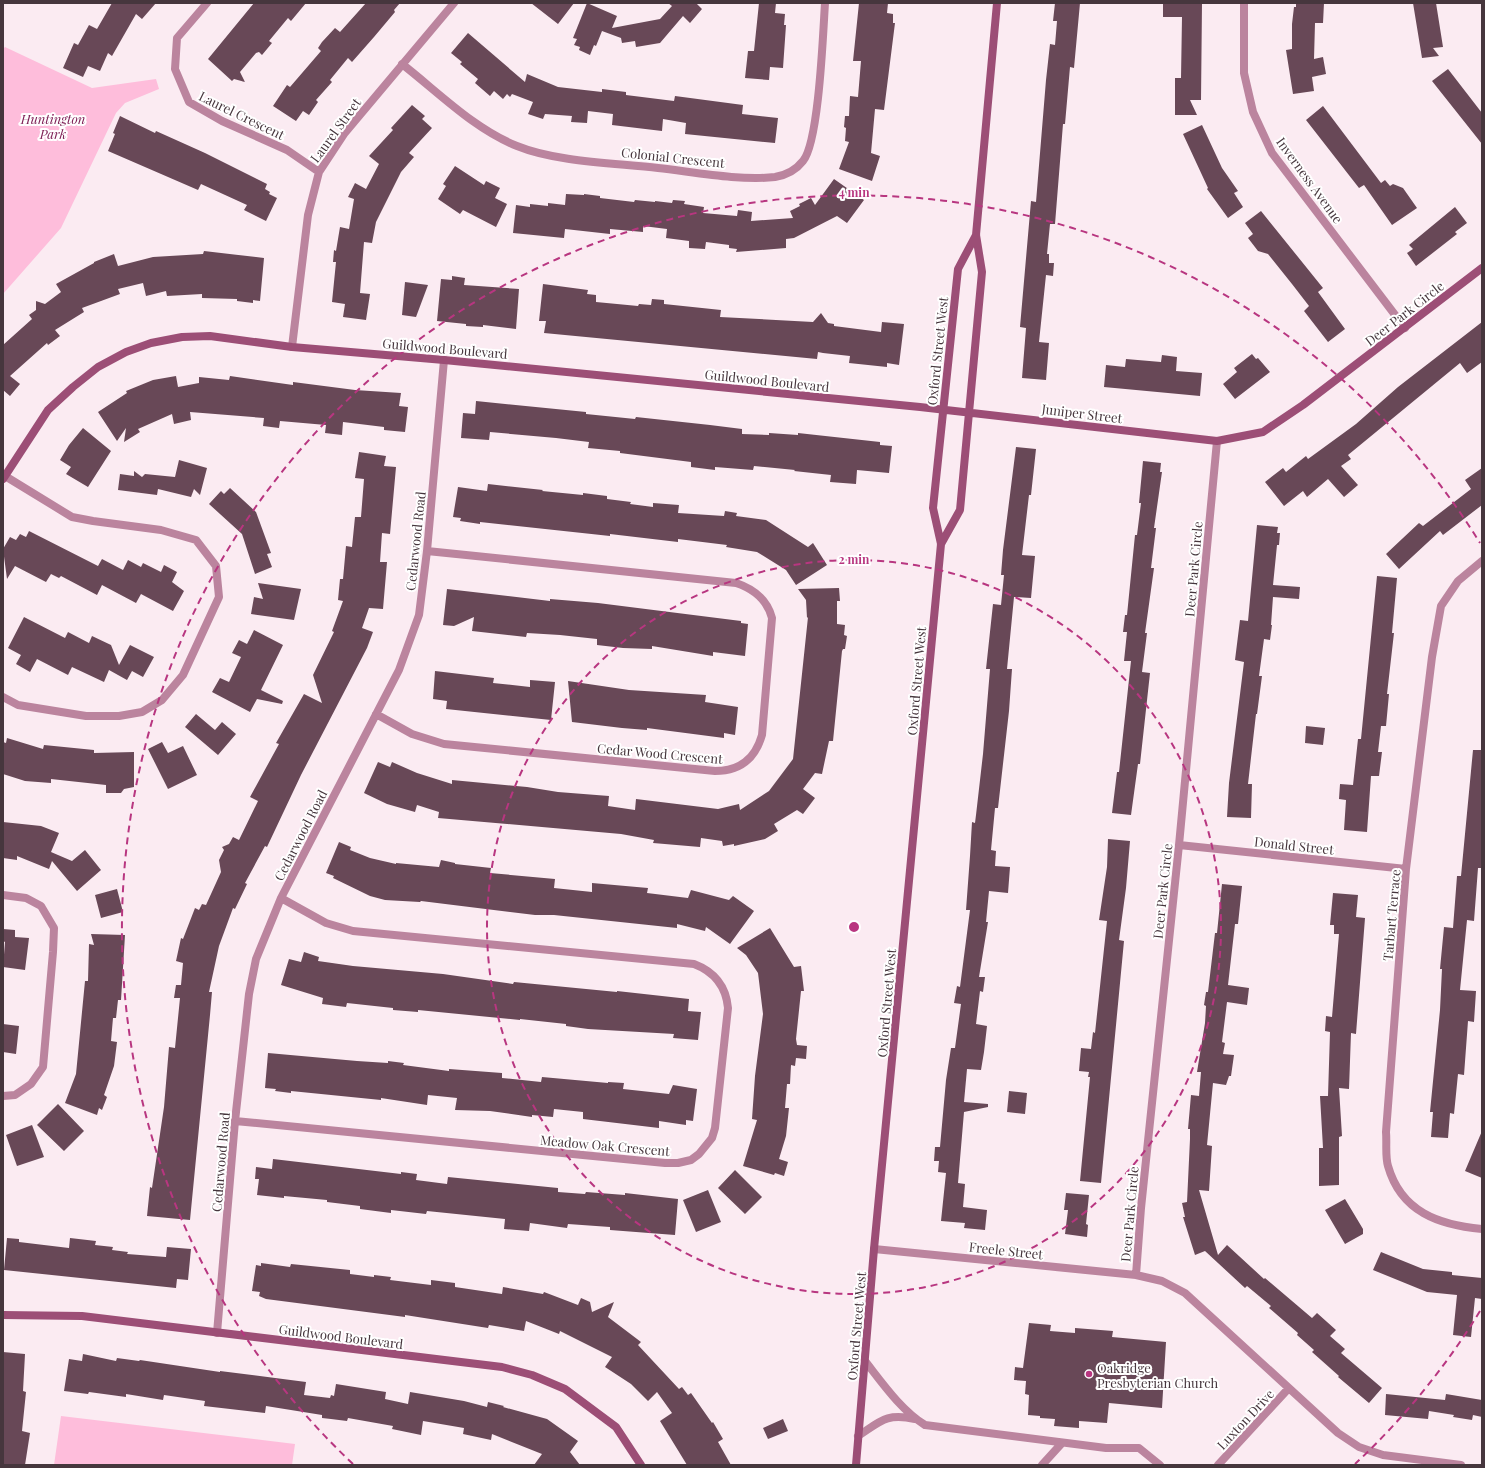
<svg xmlns="http://www.w3.org/2000/svg" width="1485" height="1468" font-family="'Playfair Display',serif">
	<style>
		.green { fill: #febddb }
		.building { fill: #684857 }
		.lines { fill: none; stroke-linecap: round; stroke-linejoin: round }
		.lane { stroke: #bb849e; stroke-width: 8 }
		.street { stroke: #bb849e; stroke-width: 8 }
		.secondary { stroke: #9c4e76; stroke-width: 8 }
		.ring { fill: none; stroke: #b83680; stroke-width: 2; stroke-dasharray: 7 5 }
		.poi-dot { fill: #b83680; stroke: #fff; stroke-width: 1.5 }
		.labels { text-anchor: middle; dominant-baseline: central; stroke-width: 4; stroke-linejoin: round; paint-order: stroke }
		.street-label { font-size: 13px; fill: #46363d; stroke: #fff }
		.park-label { font-size: 13px; font-style: italic; fill: #7e2056; stroke: #fff }
		.poi-label { font-size: 13px; fill: #46363d; stroke: #fff; text-anchor: start }
		.centre { fill: #b83680; stroke: #fff; stroke-width: 2 }
		.ring-label { font-size: 12px; text-anchor: middle; font-weight: bold; fill: #b83680; stroke: #fff; stroke-width: 4; stroke-linejoin: round; paint-order: stroke }
	</style>
	<rect width="100%" height="100%" fill="#fbebf2"/>
	<!-- green -->
	<path class="green" d="M5,47l87,41 64,-9 3,10 -34,14 -9,10 -55,115 -58,66v-245z
		M61,1416l234,28 -3,21h-238z"/>
	<!-- building -->
	<path class="building" d="M112,3h44l-14,16 -6,-5 -24,42 -4,-3 -8,18 -12,-5 -5,11 -20,-9 11,-25 4,2 11,-20 8,4z
		M254,3h52l-15,18 -3,-3 -19,23 3,2 -10,12 -3,-3 -3,1 -16,19 5,10 -11,-3 -2,2 -24,-22z
		M366,3h34l-6,7 1,2 -21,25 -22,25 -4,-4 -18,22 2,2 -16,18 2,2 -9,13 -6,-4 -7,10 -23,-15 14,-21 3,2 31,-36 -3,-3 4,-6 13,-14 5,4z
		M531,3h43l-16,21z
		M587,3l30,13 -5,12 48,-9 12,-13 -4,-3h28l6,6 -12,14 -7,-7 -23,27 -24,4 -1,-6 -13,2 -1,-5 -19,-7 -6,15 -2,-1 -4,10 -11,-5 1,-3 -6,-2 3,-6 -4,-1z
		M759,3h17l-1,10 10,1 -1,11h2l-3,43 -13,-1 -1,13 -24,-2 3,-27h6z
		M859,3h29l-1,10 6,1v9h2l-11,87 -9,-1 -4,44 9,3 -8,25 -33,-12 10,-27 -4,-1 1,-13 -2,-1 1,-11h4l1,-20 8,1 3,-36h-8z
		M1055,3h25l-6,65 -4,-1 -5,57h-2l-8,100h-5l-3,30h2v9h5l-1,13 -7,-1 -7,67 10,1 -3,37 -24,-2 4,-50 -6,-1 11,-126 5,1 10,-122 4,-36 5,1 2,-24h-4z
		M1183,3h19l-1,97h-11l7,15h-22v-37h6l1,-61h-19v-13z
		M1296,3h28l-1,20h-8l-1,36 9,-2 3,17 -14,3 2,14 -21,3 -7,-44 6,-1v-25l2,-17h2z
		M1413,3h23l7,44 -10,1 6,8 -17,2z
		M468,33l57,49 2,-8 31,13 44,5v-3l24,3v3l48,6 1,-5 68,9 -1,9 36,4 -3,25 -90,-9 1,-11 -23,-4 -1,12 -50,-6 1,-11 -25,-3 -1,12 -16,-1 1,-6 -27,-2 -2,5 -15,-5 5,-12 -21,-8 -2,3 -3,-3 -4,5 -9,-8 -4,5 -15,-13 3,-4 -18,-15 2,-2 -11,-9z
		M1448,69l34,44v31l-50,-63z
		M412,105l13,11 -3,3 10,9 -23,25 5,4 -13,15 -25,50 -4,21 -8,-1 -4,51 10,1 -4,26 -23,-3 2,-13 -13,-2 4,-40h-3l1,-12 2,1 4,-24 9,2 5,-30 -6,-2 7,-14 11,6 13,-25 -10,-8 24,-26 -2,-2z
		M1323,106l58,77 4,-3 5,6 3,-2 10,4 14,20 -25,17 -28,-40 -5,3 -53,-68z
		M120,116l35,17 1,-2 49,22 62,31 -2,5 5,3 -1,2 8,4 -11,23 -22,-11 3,-5 -46,-21 -3,6 -90,-39 7,-17 -2,-1z
		M1202,125l20,43 16,23 -4,2 9,14 -15,11 -21,-29 1,-1 -25,-54z
		M455,166l29,19 2,-4 14,7 -5,10 12,6 -11,23 -33,-17 -3,4 -22,-15 8,-13 -3,-2z
		M834,179l30,21 -17,23 -10,-7 -43,22 -8,1v9l-50,4 1,-3 -8,-1v-3l-23,-3 -1,7 -16,-1v-7l-23,-3 1,-9 -24,-3v6l-33,-3v5l-45,-5 -1,9 -51,-5 3,-28 14,2v-3l18,2v-3l17,2 1,-11 18,1v-1l16,2v2l34,4 1,-2 20,2v-1l17,2 1,-3 12,1 -1,3 20,3 -1,6 34,3 1,-6 14,2 -1,9 42,-3 -3,-7 10,-5 -1,-2 12,-6 4,7z
		M1455,207l12,16 -12,9 2,2 -41,32 -9,-13 6,-4 -4,-4z
		M1261,211l62,77 -5,4 27,37 -17,13 -24,-31 5,-5 -17,-22 -24,-30 -10,-3 -10,-13 5,-4 -8,-11z
		M204,251l60,7 -4,43 -7,-1v3l-16,-2v-2l-35,-1v-4l-35,2 -1,-5 -20,5 -3,-13 -25,6 2,5 -38,14 2,4 -29,18 5,6 -12,9 -1,-2 -37,33 10,8 -10,12 -7,-6v-45l29,-26 -3,-4 7,-5v-9l9,3 16,-12 -5,-8 38,-21v-1l20,-8 4,12 35,-9 50,-3z
		M452,276l13,2 -1,7 55,4 -3,40 -33,-4v2l-17,-1v-2l-29,-3 4,-42 11,1z
		M405,282l23,3 -12,32 -14,-2z
		M543,284l45,6 -1,4 9,1v7l42,4 1,-2 12,1 1,-6 12,1v4l57,6 -1,7 93,5 8,-9 7,10 6,1v2l47,6 1,-10 22,2 -5,41 -12,-2v4l-38,-4 1,-7 -27,-3 -5,-1 -1,7 -273,-26 2,-12h-7z
		M1482,322v40l-15,11 -7,-10 -112,92 3,4 -10,7 17,19 -14,12 -16,-18 -21,18 -4,-6 -19,15 -19,-24 18,-14 3,4 20,-16 2,3 48,-35 42,-37z
		M1252,354l4,5 2,-1 12,14 -35,27 -12,-15 14,-12 -3,-4z
		M1162,355l15,2 -1,14 26,2 -2,23 -96,-9 2,-22 19,2 1,-8 35,3z
		M176,376l2,11 21,-4v-6l30,3 1,-4 63,9v-3l62,8 46,3 -2,13 9,1 -3,25 -21,-2v-3l-41,-5 -1,13 -17,-2 1,-8 -46,-4 -1,7 -16,-2 1,-8 -74,-6 1,8 -17,4 -2,-10 -34,15 2,3 -16,10 2,-14 -9,13 -19,-29 29,-19 -1,-2 27,-11z
		M476,401l110,11v2l49,5 1,-2 74,8 32,4v5l27,1v-2l29,2v-2l82,9v3l12,1 -3,27 -32,-3 -1,14 -26,-2 1,-7 -37,-4 1,-1 -41,-4 -1,4 -38,-3v3l-24,-3v-5l-71,-9v-2l-32,-3 1,-6 -33,-4 -66,-6 -1,8 -28,-2 2,-25 12,1z
		M83,428l28,23 -23,36 -22,-13 5,-7 -11,-7 9,-15z
		M1016,447l20,2 -5,46h-2l-7,60 13,1 -4,42 -17,-1 -7,72h5l-3,42 -11,97h-3l-4,42 5,1 -1,15 15,1 -2,26 -19,-2 -3,31h2l-9,55h6l-2,15 -3,-1 -4,33 11,2 -3,26 -3,18 -14,-1 -3,33 24,2v3l-24,5 -6,71 7,1 -2,23 24,3 -2,20 -21,-2 1,-5 -24,-2 5,-48 -8,-1 1,-11h-5l1,-14h5l6,-67 5,-32h4l6,-44 -7,-1 3,-17 3,1 10,-77h-4l4,-54 2,-34 3,1 1,-8 7,-61 7,-85h-4l7,-65 8,1 3,-30h-3l2,-25z
		M359,452l27,4 -2,10 12,1 -6,67 -8,-1 -2,29h7l-4,47 -14,-1 -7,20 11,4 -6,16 -66,127 -34,72 -2,-1 -20,37 2,1 -12,25 -2,-1 -14,38 -10,46h3l-2,23 -20,205 -43,-4 3,-29 2,1 12,-81 5,-60 6,1 5,-50h-6l2,-13h5l2,-22 -7,-2 5,-23 2,1 12,-31 4,2 3,-6 4,1 15,-33 -2,-12 5,-10 -2,-3 7,-3 4,-7 6,3 19,-39 -8,-4 29,-53 -3,-1 28,-49 18,9 -9,-28 21,-43 -2,-1 11,-30 -5,-1 2,-21h3l3,-33 6,1 3,-30h6l3,-38 -9,-1z
		M179,460l28,8 -7,27 -6,-6 -3,8 -33,-8 -1,6 -39,-5 2,-16 14,2v-5l8,6 3,-3 30,3z
		M1143,461l18,2 -1,9h2l-8,56h2l-5,40h3l-9,65h2l-5,39 8,1 -10,91h-2l-7,51 -19,-2 5,-41h2l12,-111h-7l3,-29h-4l2,-17h2l8,-80h2l4,-32h-2z
		M1482,468v37l-39,30 -3,-4 -41,38 -13,-15 33,-31 4,3 48,-37 -6,-9z
		M488,484l55,6 -1,1 41,4v-2l24,3v3l24,3 -1,2 23,3v-4l26,2 -1,8 46,3 1,-5 12,2 -1,3 30,4 42,27 5,-4 14,22 -31,20 -10,-15 -29,-18 -31,-5 1,-2 -49,-6v3l-68,-8v2l-130,-14v2l-20,-3 1,-3 -8,-1 5,-30 29,4z
		M230,488l26,24 15,41 -4,1 5,13 -17,7 -13,-40 -33,-30 12,-13 3,3z
		M1257,525l21,2 -1,6h3l-1,12h-2l-4,40 27,2 -1,12 -26,-2 -2,28h1l-2,15 -6,-1 -5,37h3l-5,38h-1l-8,70h4l-1,34 -24,-1 2,-34 15,-121 -9,-2 5,-40 8,1z
		M29,531l69,35 4,-7 21,11 5,-10 13,7 2,-4 18,9 3,-7 13,7 -5,10 12,9 -11,20 -32,-17 -5,9 -34,-18 -5,10 -36,-19 -2,2 -8,-4 -5,8 -31,-16 -8,13 -4,-30 7,-12 6,3 4,-6 6,3z
		M1377,576l20,2 -5,55h2l-7,61h2l-3,32h-5l-3,26h4l-3,24h-8l-4,56 -23,-2 2,-30 -7,-1 1,-15 13,1 5,-46h3z
		M258,583l43,6 -7,31 -43,-6 3,-17 9,2z
		M839,588l1,13h-3v23l8,1 -1,10 3,1 -2,13h-2l-1,2 -9,90h-4l-7,33 -7,-1 -12,16 12,9 -12,16 -6,-4 -23,14 4,7 -13,8 -31,7v-2l-11,2 -1,-5 -21,-3 -1,9 -47,-4 1,-3 -33,-6 -183,-16 1,-6 -22,-7 -2,7 -28,-8 -23,-11 14,-31 12,5 2,-5 25,11 35,11v-4l75,7 31,5 51,4 -1,10 27,4 1,-11 82,10 21,-5 1,6 29,-19 24,-32 15,-142 -1,1 -1,-18 -8,-11z
		M447,589l103,12v-2l48,4 143,18v2l7,1 -3,32 -32,-4v4l-61,-10v3l-29,-1 -26,-3v-6l-37,-4 -33,-2 -1,4 -54,-6 2,-14 -20,9 -11,-1z
		M24,617l41,21 3,-6 21,11 3,-7 19,9 8,20 11,-20 24,12 -11,20 -11,-6 -5,9 -18,-10 -5,12 -32,-15 -4,8 -31,-16 -7,13 -14,-8 5,-9 -13,-7z
		M254,630l29,15 -22,45 22,11 -1,3 -25,-5 -7,13 -38,-20 8,-14 9,4 12,-25 -9,-4 7,-13 8,4z
		M435,671l59,7 -1,5 37,4v-7l25,2 -4,38 -105,-11 1,-8 -14,-2z
		M568,681l61,9 77,5 -1,7 33,5 -3,28 -11,-2v5l-77,-10v2l-25,-2 -50,-6z
		M196,714l19,16 7,-8 14,12 -18,21 -33,-28z
		M1306,726l19,2 -2,17 -18,-2z
		M7,738l36,11 1,-4 50,5v3l40,-1v35l-10,2 -3,4h-15v-8l-55,-6v4l-26,-2 -22,-7v-32l3,1z
		M162,742l6,11 15,-7 14,29 -29,14 -20,-40z
		M1473,750h9v107l-1,11h-3l-4,53 -7,-1 -7,70 16,1 -2,31 -6,-1 -4,54 -6,-1 -4,40 -4,-1 -2,25 -17,-1 2,-25h-3l10,-102 2,-41h-2l4,-42 9,1 4,-52h4z
		M3,822l38,4 18,7 -8,19 21,9 13,-11 16,20 -24,21 -25,-30 -3,8 -32,-13v4l-14,-2z
		M1108,839l22,2 -4,47 -7,52 5,1 -23,242 -21,-2 10,-104h-2l1,-5 -10,-1 2,-23 10,1 2,-17 2,1 12,-112 -8,-1 8,-53z
		M339,842l12,5 -1,3 20,8 26,6v-1l43,4 2,-7 14,3v1l36,4 -1,5 65,6 -1,9 38,4v-9l56,5 -1,5 41,5 3,-8 38,10 4,-4 21,15 -24,33 -24,-17 -1,4 -28,-7v4l-123,-13h-19l-114,-14 -1,1 -35,-2 -15,-4 -37,-18 1,-2 -8,-3z
		M1222,884l20,2 -4,38h-3l-7,61 21,3 -2,17 -20,-3 -5,40 3,1 -2,11 11,1 -3,21h-2l-3,9 -13,-2 -6,62 5,1 -3,45 -10,-1 19,65 9,-10 37,34 1,-1 47,40 5,-5 19,17 -6,6 15,13 -4,4 41,35 -13,15 -31,-26 1,-1 -27,-24 2,-2 -17,-15 1,-2 -29,-25 2,-2 -24,-20 -2,2 -40,-37 -10,4 -12,-38h2l-3,-14 5,-1 3,-63v-10h-2l3,-34 8,1 2,-24h-4l8,-49 1,-17 -2,-1 2,-13h2l7,-59h2z
		M117,889l6,23 -22,6 -6,-23z
		M1333,893l25,2 -2,22 9,1 -9,116 -5,-1 -2,56 -10,-1 3,48 -3,1v48l-20,1v-38h4l-3,-52h8l2,-64 -5,-1 1,-15 6,1 7,-83h-5v-9h-4z
		M770,928l24,39 7,-1 3,25h-3l-5,48 1,6 10,1 -1,13 -10,-1 -1,8 -4,-1 -1,19h-3l-2,24h4l-3,28 -7,23 9,3 -4,14 -9,-3 -1,2 -31,-9 14,-46 -5,-1 3,-43 8,-62 -5,-41 -12,-18 -9,-7z
		M3,929l12,1v7l14,1 -4,32 -22,-3 2,-25 -2,-1z
		M91,934l34,1 -4,65h-3l-2,18h-3l-2,23 6,1 -3,24 -10,29 3,2 -5,13 -3,-2 -2,7 -32,-12 11,-29 9,-93h3l1,-37 5,1z
		M304,952l15,5 -1,4 35,5 90,8 70,10 1,-2 103,10v-1l72,8 -1,12 13,1 -3,28 -25,-2 1,-4 -86,-5 -22,-3v-2l-46,-5v1l-102,-10v2l-25,-2v-2l-46,-5 -1,4 -24,-3 1,-6 -42,-13 8,-26 12,3z
		M3,1024l16,2 -3,28 -13,-2z
		M268,1053l89,8 31,2v-2l16,2 -1,2 46,6v-2l53,4v5l39,4 1,-5 66,6v-1l16,1 -1,6 46,5 4,-9 24,4 -4,32 -7,-1v5l-27,-4v7l-76,-9v-7l-29,-3 -1,8 -21,-2v2l-42,-6 -35,-1 2,-12 -29,-3 -1,10 -46,-7v2l-90,-9v2l-16,-2 1,-2 -11,-1z
		M1009,1091l18,2 -2,21 -18,-2z
		M58,1104l26,27 -20,20 -27,-26z
		M32,1125l12,32 -27,9 -11,-31z
		M1482,1131v47l-17,-7z
		M273,1159l128,15v-2l16,2 -1,6 31,4 1,-7 110,11v4l27,2 1,-2 39,3v-2l53,6 -3,36 -65,-5v-3l-42,-3 -1,4 -37,-5 -1,8 -25,-2 1,-10 -78,-8 -1,3 -35,-4v3l-31,-4v-3l-33,-4v-2l-43,-4v2l-27,-3 2,-16h-4l1,-12 16,2z
		M735,1170l27,27 -17,17 -27,-26z
		M708,1190l13,32 -25,10 -13,-32z
		M1066,1193l23,2 -3,29 2,1 -1,12 -22,-3 3,-24h-4z
		M1345,1199l18,30v5l-18,10 -20,-34z
		M7,1238l12,1v3l50,6 1,-10 26,3 -1,4 18,2 -1,3 16,2 -1,2 39,3 1,-10 24,2 -3,31 -11,-1 -1,9 -172,-18z
		M1381,1252l42,17 29,3v3l30,3v21l-7,-1 -4,39 -18,-2 4,-40 -30,-3 -54,-22z
		M261,1263l29,4 1,-3 59,6v4l24,3v-2l17,2 -1,3 41,5v-5l24,3v4l47,7 1,-7 40,7 1,-2 34,13 3,-7 9,4 2,10 22,-10 -6,15 33,25 -3,3 41,44 3,-2 6,8 3,-2 21,30 1,-1 10,17 -5,3 13,23h-44l-27,-44 12,-8 -15,-21 -9,9 -17,-17 -26,-17 7,-10 -52,-26 -1,3 -33,-13 -2,10 -35,-6 -1,3 -83,-13v2l-139,-18 -7,-3 1,-4 -8,-1 4,-26 5,1z
		M1029,1323l22,2 -1,6 25,2v-5l38,3 -1,6 54,5 -4,66 -53,-5 -2,20 -28,-2v7l-25,-2 1,-7 -15,-1v-2l-12,-1 1,-20 -4,-1 1,-13 -12,-1 1,-13 8,1z
		M3,1352l22,2 -2,37 3,1 -4,39 8,2 -5,32h-22z
		M83,1354l33,7 1,-3 22,3 1,-1 80,12v-1l86,11 -2,13 26,3 1,-3 3,1 2,-12 50,8 -1,7 23,5 2,-12 54,9 23,6 1,-5 16,4 -1,1 44,12 31,22 -8,11 10,13h-46l8,-11 -50,-20 -1,6 -28,-6 1,-6 -41,-7 -2,14 -29,-6 1,-3 -45,-8 -1,3 -16,-2 -9,-1v-3l-56,-9 -1,7 -61,-7 1,-5 -41,-6 -1,5 -37,-6v3l-37,-5 -1,2 -24,-3 5,-32 13,2z
		M1386,1394l59,6 1,-6 36,6v17l-9,-2 -1,5 -19,-3 1,-2 -25,-4 -1,8 -43,-4z
		M783,1419l5,12 -20,8 -5,-11z"/>
	<g class="lines">
		<!-- lane -->
		<path class="lane" d="M865,1361c18,23 36,49 60,64l181,23h33l21,17
			M858,1436c23,-15 28,-23 57,-17
			M1042,1465l20,-22"/>
		<!-- street -->
		<path class="street" d="M207,3l-30,35 -2,31 14,33 33,19 65,29 32,22
			M1244,3v70l9,39 19,41 133,175
			M402,64c36,28 72,65 115,82 39,16 98,17 141,22 36,4 82,13 117,9 12,-2 21,-7 28,-16 16,-19 20,-128 22,-158
			M292,347l16,-132 11,-43 25,-38 110,-131
			M1217,441l-38,404 -38,363 -5,67 26,6 23,12 153,140 21,14 24,8 78,10
			M1482,561l-24,20 -17,25 -9,51 -26,212 -20,263c1,11 -1,24 2,34 13,46 51,59 94,63
			M3,697l15,8 68,11h33l23,-4 20,-12 21,-25 36,-78 -3,-31 -20,-26 -35,-10 -68,-9 -21,-4 -67,-41
			M376,714l36,20 32,10 271,27c25,0 40,-12 47,-36l10,-117c-5,-19 -18,-29 -36,-35l-309,-32
			M1179,845l227,24
			M3,895l23,3 15,8 13,22 -1,24 -10,115 -12,17 -16,11 -12,1
			M235,1121l430,42h13l13,-3 8,-6 13,-16 3,-10 13,-120c-2,-22 -13,-36 -34,-44l-341,-33 -27,-8 -45,-25
			M874,1249l262,26
			M217,1333l18,-212 14,-127 7,-35 25,-61 118,-228 20,-55 8,-64 17,-191
			M1218,1465l70,-76"/>
		<!-- secondary -->
		<path class="secondary" d="M3,479l45,-69 25,-23 25,-20 28,-15 25,-9 31,-6 28,-1 82,11 152,13 476,47 297,34 46,-9 40,-27 179,-137
			M941,544l19,-34 22,-238 -6,-37 21,-232
			M3,1315l79,1 420,51 30,8 33,14 51,38 25,38
			M856,1465l18,-216 67,-705 -8,-36 25,-239 18,-34"/>
	</g>
	<!-- distance rings -->
	<g class="ring">
		<circle cx="854" cy="927" r="367"/>
		<path d="M1480 1311A734 734 0 0 1 1355 1464M353 1464A734 734 0 1 1 1480 543"/>
	</g>
	<!-- markers -->
	<circle class="poi-dot" cx="1089" cy="1374" r="4"/>
	<g class="labels">
		<!-- street labels -->
		<g class="street-label">
			<text transform="translate(242 115) rotate(26)">Laurel Crescent</text>
			<text transform="translate(335 130) rotate(-54)">Laurel Street</text>
			<text transform="translate(673 157) rotate(6)">Colonial Crescent</text>
			<text transform="translate(1310 180) rotate(54)">Inverness Avenue</text>
			<text transform="translate(1404 313) rotate(-38)">Deer Park Circle</text>
			<text transform="translate(445 348) rotate(5)">Guildwood Boulevard</text>
			<text transform="translate(937 351) rotate(-84)">Oxford Street West</text>
			<text transform="translate(767 380) rotate(6)">Guildwood Boulevard</text>
			<text transform="translate(1082 413) rotate(7)">Juniper Street</text>
			<text transform="translate(415 541) rotate(-84)">Cedarwood Road</text>
			<text transform="translate(1193 569) rotate(-85)">Deer Park Circle</text>
			<text transform="translate(916 681) rotate(-85)">Oxford Street West</text>
			<text transform="translate(660 753) rotate(5)">Cedar Wood Crescent</text>
			<text transform="translate(300 835) rotate(-63)">Cedarwood Road</text>
			<text transform="translate(1294 845) rotate(6)">Donald Street</text>
			<text transform="translate(1162 891) rotate(-84)">Deer Park Circle</text>
			<text transform="translate(1391 915) rotate(-85)">Tarbart Terrace</text>
			<text transform="translate(886 1003) rotate(-85)">Oxford Street West</text>
			<text transform="translate(605 1145) rotate(5)">Meadow Oak Crescent</text>
			<text transform="translate(220 1162) rotate(-85)">Cedarwood Road</text>
			<text transform="translate(1129 1214) rotate(-85)">Deer Park Circle</text>
			<text transform="translate(1006 1250) rotate(6)">Freele Street</text>
			<text transform="translate(856 1326) rotate(-85)">Oxford Street West</text>
			<text transform="translate(341 1336) rotate(7)">Guildwood Boulevard</text>
			<text transform="translate(1245 1419) rotate(-47)">Luxton Drive</text>
		</g>
		<!-- park labels -->
		<g class="park-label">
			<text x="53" y="118">Huntington<tspan x="53" dy="15">Park</tspan></text>
		</g>
		<!-- poi labels -->
		<g class="poi-label">
			<text x="1097" y="1367">Oakridge<tspan x="1097" dy="15">Presbyterian Church</tspan></text>
		</g>
	</g>
	<circle cx="854" cy="927" r="6" class="centre"/>
	<g class="ring-label">
		<text x="854" y="197">4 min</text>
		<text x="854" y="564">2 min</text>
	</g>
	<!-- border -->
	<rect width="1485" height="1468" fill="none" stroke="#46363d" stroke-width="8"/>
</svg>
